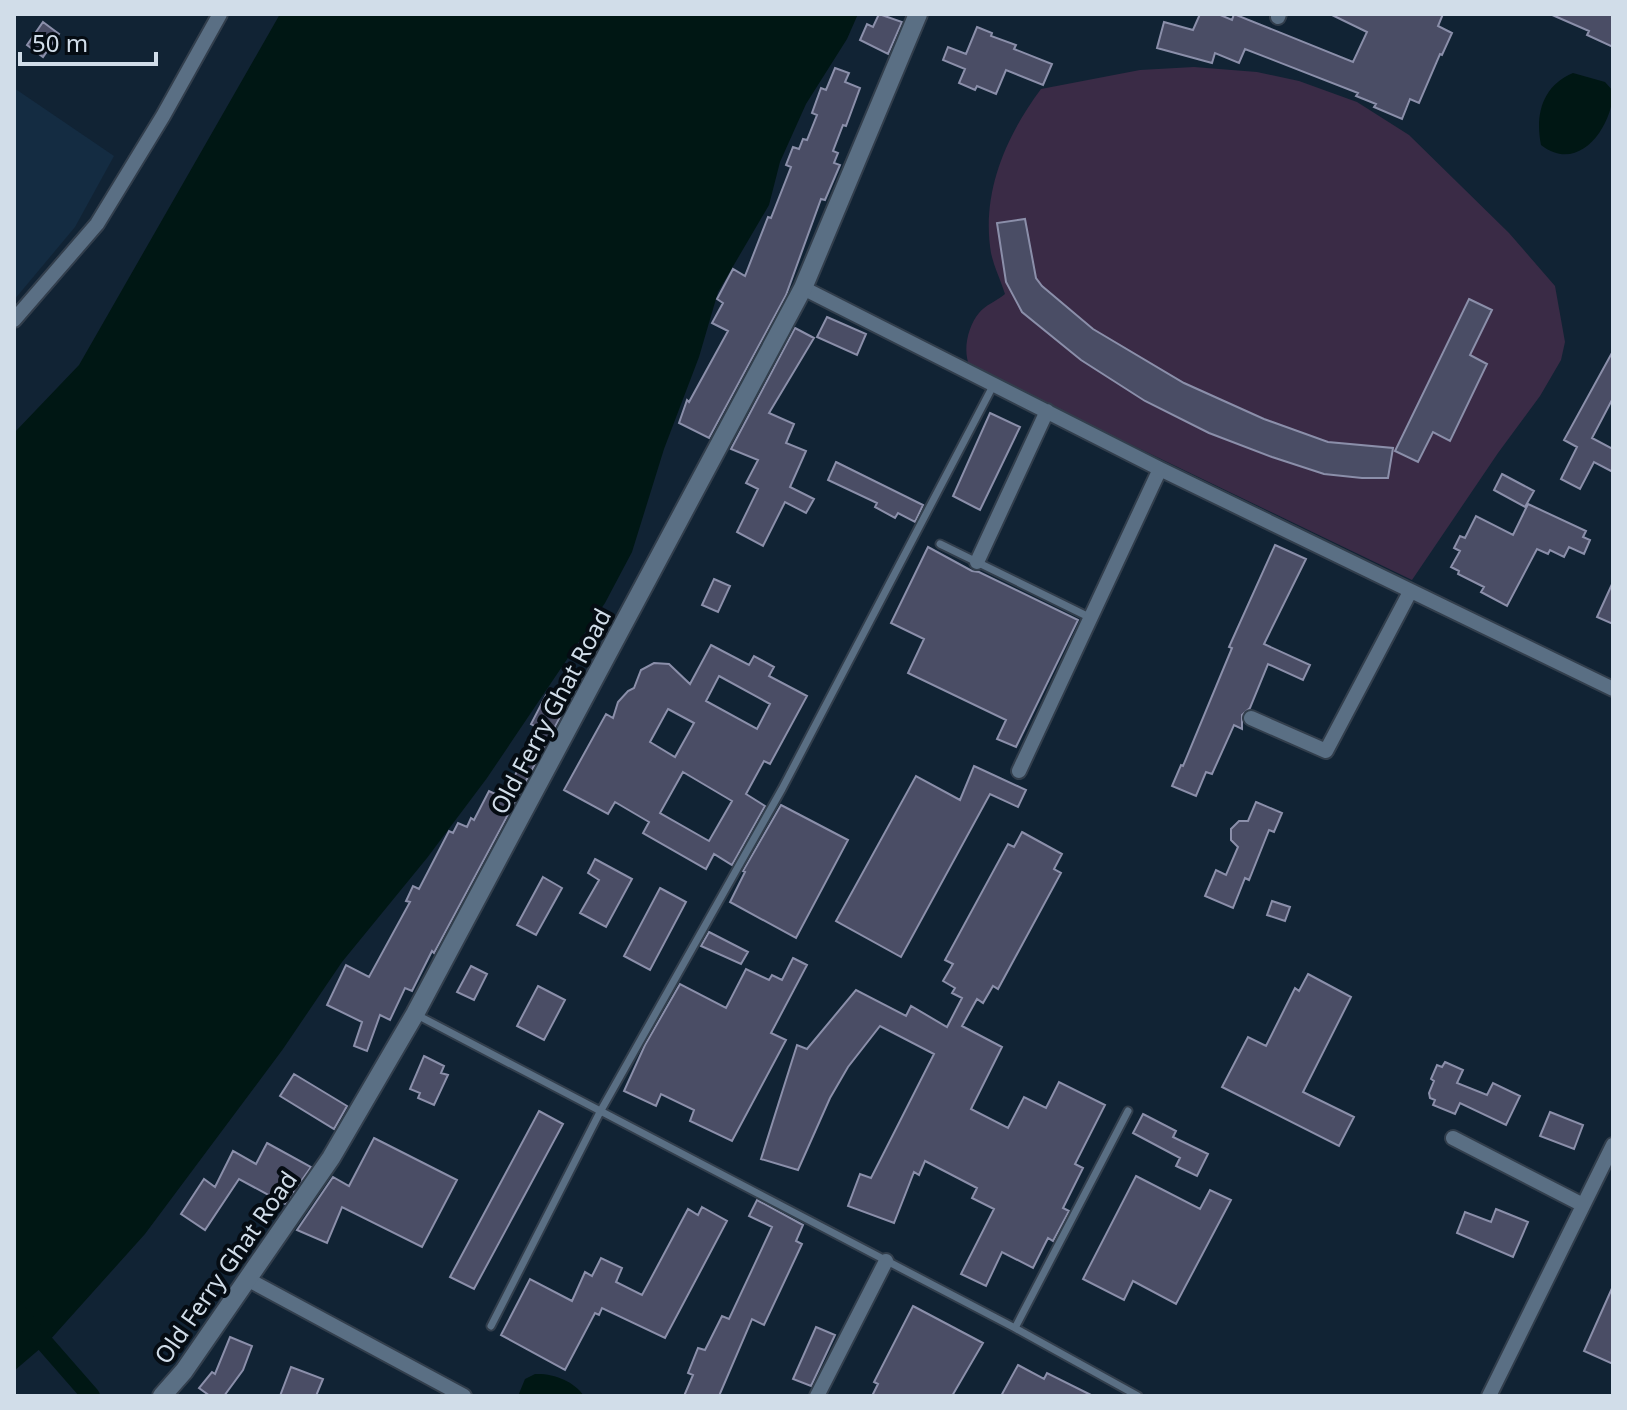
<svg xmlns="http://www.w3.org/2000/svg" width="1627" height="1410" font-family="'Noto Sans',sans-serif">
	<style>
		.built { fill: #142c42 }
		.green { fill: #3a2b46; fill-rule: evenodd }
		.water { fill: #001714 }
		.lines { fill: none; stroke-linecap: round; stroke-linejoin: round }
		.canal { stroke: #001714; stroke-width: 18 }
		.building { fill: #4a4d65; stroke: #8b8faa; stroke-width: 2; fill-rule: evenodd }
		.service-casing { stroke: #323e4c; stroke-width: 11 }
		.minor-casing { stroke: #323e4c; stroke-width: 18 }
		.tertiary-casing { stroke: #323e4c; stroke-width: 22 }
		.service { stroke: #5a6f84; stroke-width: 7 }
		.minor { stroke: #5a6f84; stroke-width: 14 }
		.tertiary { stroke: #5a6f84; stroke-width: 18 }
		.labels { text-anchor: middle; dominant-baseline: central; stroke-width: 8; stroke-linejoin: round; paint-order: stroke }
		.street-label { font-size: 24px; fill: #d1dde9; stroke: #050c13 }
	</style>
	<rect width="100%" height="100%" fill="#112334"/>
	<!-- built -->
	<path class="built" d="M14,88l100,68 -39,71 -61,73z"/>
	<!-- green -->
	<path class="green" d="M1194,67l63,5 42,9 58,21 52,33 100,98 46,53 10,56 -4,18 -21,36 -42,57 -86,127 -442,-213c-8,-16 -2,-41 9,-54 6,-8 18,-12 26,-19 -4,-13 -11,-27 -14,-41 -10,-60 15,-117 50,-164l99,-19zM1025,219l11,59 6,9 51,42 91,54 80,36 64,23 60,35 -26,1 -38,-4 -52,-17 -127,-56 -64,-41 -59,-48 -16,-30 -9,-59z"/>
	<!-- water -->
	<path class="water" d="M280,14h578l-11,25 -41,65 -26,58 -11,43 -51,87 -19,65 -35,92 -32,103 -27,51 -118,175 -60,80 -85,104 -59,87 -138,185 -96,107 -35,30v-938l65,-68z
		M1573,73l32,9 8,9c0,35 -34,84 -72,54 -6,-30 1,-59 32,-72z
		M535,1374c18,-1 39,7 49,22h-66l7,-17z"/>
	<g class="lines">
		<!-- canal -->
		<path class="canal" d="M14,1308l77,88"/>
	</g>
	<!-- building -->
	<path class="building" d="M879,14l23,8 -14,32 -28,-14 7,-16 6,3z
		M1200,14h18l14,6 2,-6 119,48 14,-30 -37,-18h113l-5,12 14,7 -10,22 -2,-1 -21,49 -9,-4 -8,20 -28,-12 2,-3 -20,-8 2,-3 -113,-44 -6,14 -24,-10 -3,10 -55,-15 7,-26 29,8z
		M1550,14h63v33l-26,-12 2,-4z
		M43,22l16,12 -16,23 -16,-12z
		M977,27l15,6 -1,3 25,9 -2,4 38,15 -9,21 -37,-15 -10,24 -19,-8 -2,4 -16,-7 6,-14 -22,-9 5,-13 18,7z
		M835,68l14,5 -4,9 15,6 -14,38 -3,-1 -10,26 5,2 -4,10 6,2 -15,35 -4,-1 -35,96 -77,143 -30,-15 8,-23 2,2 39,-71 -16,-8 11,-20 -6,-4 16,-30 12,7 23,-59 3,1 20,-51 -5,-2 7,-18 6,2 4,-10 4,1 10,-25 -5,-2 9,-25 5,2z
		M1025,219l11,59 6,8 51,43 91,54 80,36 64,23 65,6 -5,30h-26l-38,-4 -52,-17 -63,-24 -64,-32 -64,-41 -59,-48 -16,-30 -9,-59z
		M1469,299l23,11 -22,45 17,9 -37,77 -17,-9 -15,30 -23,-11z
		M827,317l39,17 -9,21 -40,-18z
		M795,328l19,10 -45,75 25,11 -8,19 20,8 -16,36 24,12 -8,14 -21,-11 -22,44 -26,-14 21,-43 -12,-6 12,-23 -27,-11z
		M1613,351v47l-21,40 21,11v23l-19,-10 -14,27 -19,-10 16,-32 -13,-7z
		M990,413l30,14 -40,83 -27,-14z
		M836,462l87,43 -8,17 -17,-9 -3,5 -20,-11 2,-4 -49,-23z
		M1502,474l32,17 -9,16 -31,-17z
		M1528,504l58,27 -3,6 7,3 -6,14 -15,-7 -5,10 -14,-7 -2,4 -11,-5 -30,57 -26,-14 3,-5 -26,-13 1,-3 -8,-4 9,-16 -6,-3 6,-12 5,2 11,-22 37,19z
		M1275,545l31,14 -42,85 46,21 -7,15 -35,-16 -18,44 -8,7v14l-8,-4 -22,49 -6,-2 -10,24 -24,-10 9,-21 2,1 49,-118 -3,-1z
		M928,547l44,24 7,1 99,48 -62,127 -19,-8 9,-19 -98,-47 16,-34 -33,-16z
		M714,579l16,7 -12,26 -16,-7z
		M1613,582v42l-16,-7z
		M711,645l38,20 5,-9 20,11 -5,9 38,20 -37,68 -6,-3 -18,33 19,12 -33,59 -18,-11 -8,15 -63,-36 6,-11 -34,-20 -7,12 -44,-24 42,-76 7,4 5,-16 10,-11 6,-3 7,-18 13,-7 15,1 21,20zM719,676l51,28 -13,25 -51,-28zM668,709l26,14 -19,34 -25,-15zM683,772l49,29 -23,40 -49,-28z
		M546,695l20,11 -132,247 -2,-2 -20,40 -7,-3 -15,32 -10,-5 -13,36 -13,-5 8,-24 -35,-17 19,-40 23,12 41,-75 -4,-1 7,-15 6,3 30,-58 4,2 5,-10 9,4 4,-9 3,2 15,-29 15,7 34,-70 -7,-4z
		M974,766l52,24 -8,17 -28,-13 -89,163 -65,-36 80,-145 44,24z
		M1256,802l26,11 -8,19 -5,-2 -20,50 -4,-2 -12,30 -28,-12 11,-26 10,5 12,-28 -7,-7v-11l8,-8h9z
		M781,805l67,35 -52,98 -66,-36 15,-30 -2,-1z
		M1022,832l40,22 -8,15 7,4 -63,116 -5,-3 -10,17 -6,-4 -15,27 40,21 -31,62 37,19 16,-31 22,11 13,-26 46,23 -30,59 8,4 -20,40 6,3 -16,30 -5,-3 -15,30 -31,-16 -16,34 -25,-12 33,-65 -22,-11 5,-10 -52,-27 -6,14 -5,-3 -20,51 -46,-17 12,-32 11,4 63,-124 -54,-28 -32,41 -18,31 -32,72 -37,-11 36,-114 10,4 49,-59 50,26 5,-10 36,21 15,-29 -10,-5 3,-5 -12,-7 10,-17 -8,-4 63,-116 6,3z
		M595,859l37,20 -26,48 -26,-14 19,-33 -11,-7z
		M543,877l19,11 -26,47 -19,-10z
		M660,888l26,14 -36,68 -26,-14z
		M1272,901l18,6 -5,14 -18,-6z
		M709,932l39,20 -7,12 -40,-18z
		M793,958l14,7 -36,68 15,7 -54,101 -42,-20 4,-11 -33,-16 -5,12 -32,-15 21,-46 35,-61 46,24 20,-39 23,11 3,-5 10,5z
		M471,966l16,8 -13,26 -17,-8z
		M1308,974l43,23 -48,95 51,25 -15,29 -117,-59 26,-50 18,9 29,-58 4,3z
		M538,986l27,14 -21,40 -27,-14z
		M424,1056l20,10 -3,7 7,2 -14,30 -16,-7 2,-5 -10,-4z
		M1445,1062l18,8 -6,13 30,12 6,-12 27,13 -14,29 -46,-22 -5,11 -22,-9 2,-5 -5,-2 -1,-5 5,-12 -3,-2 6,-14 5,2z
		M294,1074l53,32 -13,23 -54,-33z
		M539,1111l24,13 -89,165 -24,-12z
		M1550,1112l33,13 -9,24 -34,-13z
		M1143,1114l33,17 -3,6 35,17 -11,22 -21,-10 4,-8 -47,-25z
		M374,1138l83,42 -35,67 -80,-40 -15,36 -30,-13 36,-53 16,9z
		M267,1143l44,24 -26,37 -46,-25 -34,51 -24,-16 23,-35 11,8 18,-36 23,13z
		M1136,1176l64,33 10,-19 21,10 -55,104 -43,-23 -9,19 -41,-21z
		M757,1200l46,25 -7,16 6,3 -38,81 -12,-6 -33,77h-35l9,-21 -5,-2 10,-25 7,2 17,-34 7,3 43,-92 -23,-11z
		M702,1207l25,14 -62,117 -63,-30 -3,7 -4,-2 -30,57 -64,-35 29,-56 42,22 13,-29 7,4 9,-18 21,10 -6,14 26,13 46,-86 10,6z
		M1496,1209l32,13 -15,35 -56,-24 8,-21 26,10z
		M1613,1286v78l-29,-13z
		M913,1306l70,37 -31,53h-80l6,-12 -4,-2z
		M816,1327l19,8 -24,51 -18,-7z
		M230,1337l22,9 -9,24 -19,26h-14l-11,-8 13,-16 3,2z
		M1018,1365l26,14 3,-6 46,23h-92z
		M291,1367l32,12 -7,17h-36z"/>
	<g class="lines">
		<defs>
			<path id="service" d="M940,544l151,74
				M417,1015l598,313 123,68
				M491,1326l109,-214 182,-323 212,-405
				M1015,1328l113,-217"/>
			<path id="minor" d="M1278,17l1,-3
				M803,288l357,181 453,220
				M14,320l83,-96 66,-108 57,-102
				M977,562l70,-151
				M1251,718l75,33 84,-159
				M1019,771l141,-302
				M1453,1138l130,67
				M247,1279l217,117
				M817,1396l69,-135
				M1489,1396l124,-251"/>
			<path id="tertiary" d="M162,1396l22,-25 147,-213 84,-144 388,-726 115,-274"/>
		</defs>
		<!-- service casing -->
		<use href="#service" class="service-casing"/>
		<!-- minor casing -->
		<use href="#minor" class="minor-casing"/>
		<!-- tertiary casing -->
		<use href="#tertiary" class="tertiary-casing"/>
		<!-- service -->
		<use href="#service" class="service"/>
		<!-- minor -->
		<use href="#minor" class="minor"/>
		<!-- tertiary -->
		<use href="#tertiary" class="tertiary"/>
	</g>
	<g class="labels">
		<!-- street labels -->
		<g class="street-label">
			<text transform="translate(550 711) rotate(-62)">Old Ferry Ghat Road</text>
			<text transform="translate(225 1267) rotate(-55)">Old Ferry Ghat Road</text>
		</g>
	</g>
	<!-- border -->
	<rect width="1627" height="1410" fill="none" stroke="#d1dde9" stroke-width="32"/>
	<!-- scale -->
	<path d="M20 52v12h136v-12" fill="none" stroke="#d1dde9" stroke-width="4"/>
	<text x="32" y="52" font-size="24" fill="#d1dde9" stroke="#050c13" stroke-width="6" paint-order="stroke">50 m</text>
</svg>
